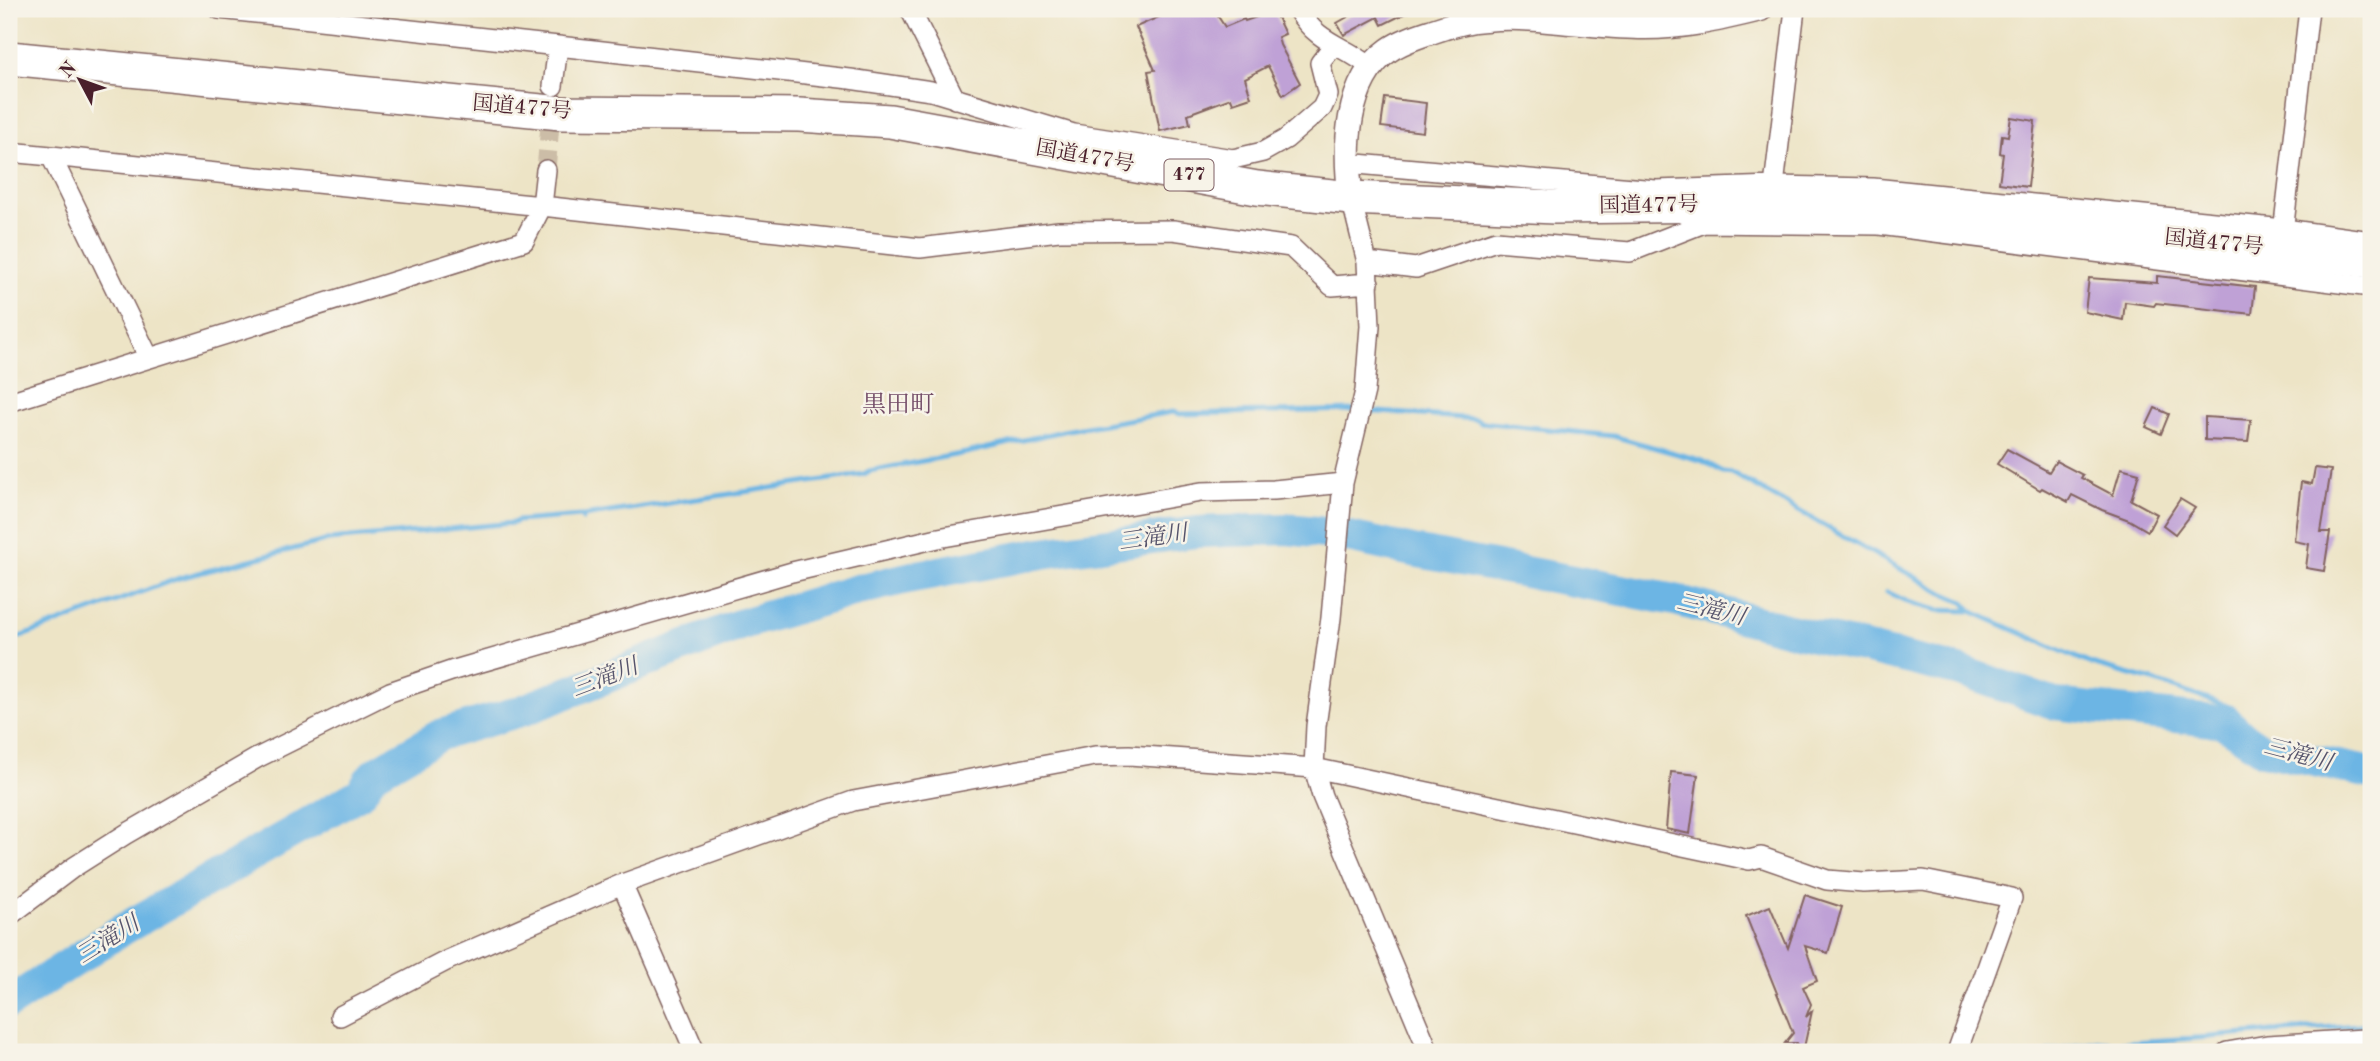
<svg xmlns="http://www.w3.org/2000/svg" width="2380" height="1061" font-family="'Old Standard TT','Noto Serif JP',serif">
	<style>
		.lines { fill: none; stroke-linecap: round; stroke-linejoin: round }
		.stream { stroke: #6cb5e4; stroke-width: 5 }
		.river { stroke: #6cb5e4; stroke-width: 32 }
		.building { fill: #bfa1d6 }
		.minor-tunnel { stroke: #ccbda7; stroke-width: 19; stroke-dasharray: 19 10; stroke-linecap: butt }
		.minor-casing { stroke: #836461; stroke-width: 22 }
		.tertiary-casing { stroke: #836461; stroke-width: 27 }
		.trunk-casing { stroke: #836461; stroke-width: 36 }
		.minor { stroke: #fff; stroke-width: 19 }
		.tertiary { stroke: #fff; stroke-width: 24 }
		.trunk { stroke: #fff; stroke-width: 33 }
		.labels { text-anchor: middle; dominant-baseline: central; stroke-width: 5; stroke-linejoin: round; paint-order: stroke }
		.shield { fill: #f7f3e8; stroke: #7e5f64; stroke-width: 2 }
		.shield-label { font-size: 19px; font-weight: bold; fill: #4a1f2b }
		.street-label { font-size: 21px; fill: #4a1f2b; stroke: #f7f3e8 }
		.water-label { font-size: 23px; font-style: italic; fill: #56546c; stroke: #f7f3e8 }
		.quarter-label { font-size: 24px; fill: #734c67; stroke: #f7f3e8 }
	</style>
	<rect width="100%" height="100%" fill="#f7f3e8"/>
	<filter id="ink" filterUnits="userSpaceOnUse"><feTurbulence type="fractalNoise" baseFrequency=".0143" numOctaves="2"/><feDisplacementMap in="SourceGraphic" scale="14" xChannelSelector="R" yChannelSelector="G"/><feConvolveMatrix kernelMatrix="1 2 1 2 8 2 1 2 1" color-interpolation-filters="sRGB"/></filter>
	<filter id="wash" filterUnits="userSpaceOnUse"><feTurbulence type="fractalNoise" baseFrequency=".00686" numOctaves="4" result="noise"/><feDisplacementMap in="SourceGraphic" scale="28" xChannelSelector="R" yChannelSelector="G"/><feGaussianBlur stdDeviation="1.57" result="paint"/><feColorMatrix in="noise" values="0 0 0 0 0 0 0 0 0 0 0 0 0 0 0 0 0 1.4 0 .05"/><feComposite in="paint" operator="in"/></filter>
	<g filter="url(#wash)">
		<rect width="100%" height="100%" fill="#ede4c6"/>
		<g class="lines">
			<!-- stream -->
			<path class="stream" d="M1366,411l111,8 3,3 133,14 90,25 20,11 9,1 211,120 21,9 7,9
				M1887,592l21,10 29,8 34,1 120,53 62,17 80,27 17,18 13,24
				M9,641l170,-63 150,-38 184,-17 4,-2 64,-5 2,3v-3l281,-42 5,-3 97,-18 97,-22 110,-19 7,2 176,-4
				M2049,1052l48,-11 19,2 81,-5 174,-14"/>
			<!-- river -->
			<path class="river" d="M9,1003l111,-72 239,-137c7,-6 8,-14 16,-21l65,-38 84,-25 215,-85 118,-35 55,-13 130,-24 155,-21 90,-3 48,5 78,17 262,49 130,34 155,37 95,33 167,18 41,28 108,23"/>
		</g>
		<g id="blocks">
			<!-- building -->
			<path class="building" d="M1177,9h36l12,18 19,-8 1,2 29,-10 11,23 -7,3 2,8 20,38 -17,12 -15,-29 -23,12 6,19 -18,6 -2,-5 -43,16 2,10 -30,7 -12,-60 7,-1 -19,-43z
				M1350,9h64l-32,16 -4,-8 -34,18 -7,-12 16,-9z
				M1385,98l41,5 -3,29 -42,-5z
				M2011,117l24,4 -7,66 -29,-4 4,-29 -3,-1 2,-18 6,1z
				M2157,276l98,11 -3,27 -96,-11 -2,3 -29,-4 -2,18 -38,-8 4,-34 68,5z
				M2155,408l14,6 -8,20 -15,-7z
				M2205,417l46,3 -3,22 -43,-2z
				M2007,449l42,23 7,-11 27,14 -2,3 32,17 8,-27 18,5 -8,27 26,14 -9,17 -19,-11 -27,-10 -30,-15 -4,7 -26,-14 -2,2 -43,-26z
				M2315,468l16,2 -10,62h9l-6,39 -18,-3 3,-24 -15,-3 7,-59 11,2z
				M2180,499l15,9 -20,26 -12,-9z
				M1671,772l27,3 -8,59 -24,-5z
				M1805,895l37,12 -14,46 -23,-7 12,35 -14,6 8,17 -5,13 6,-6 -9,41h-2l-4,-9h-12l8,-10 -47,-117 24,-10 18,42z"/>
		</g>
	</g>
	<g filter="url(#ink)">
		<use href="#blocks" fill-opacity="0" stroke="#836461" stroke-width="2"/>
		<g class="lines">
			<!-- minor-tunnel -->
			<path class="minor-tunnel" d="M546,170l6,-68"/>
			<defs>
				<path id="minor" d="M219,9l339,37
					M910,9l45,90
					M1297,9c21,35 45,35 74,58
					M553,86l5,-40 292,33 81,12 143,43 159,25 30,-7 23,-13 36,-31 6,-13 -8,-32 13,-17
					M9,152l42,4 98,202
					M51,156l491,50 378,42 139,-17 114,-1 118,17 41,39 37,-3
					M1346,163l310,27 118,-4 99,2 411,41 87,12
					M1774,186l21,-177
					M1351,198l16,64 3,64 -5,65 -22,92 -12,135 -15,108 -2,42 8,28 107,256
					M2282,241l27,-232
					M1367,262l49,6 80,-27 134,11 74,-29 175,2 492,62
					M9,402l515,-161 18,-35 4,-36
					M622,884l73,168
					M9,916l65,-49 52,-33 131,-76 133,-66 64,-22 338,-98 146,-34 263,-46 73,-2 69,-7
					M340,1016l108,-56 174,-76 231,-83 242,-45 34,-1 185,13 435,92 12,-3 66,23 37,3 59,-3 89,18 -55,154
					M2227,1052l40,-7 97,-6 7,2"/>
				<path id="tertiary" d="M1351,198c-7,-48 -6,-117 38,-148 13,-9 29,-14 44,-19 17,-6 34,-11 52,-12 51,-5 103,8 154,8 42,1 81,-8 121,-18"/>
				<path id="trunk" d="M9,58l552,55 238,2 91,6 367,67 94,10 203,9 245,-3 127,7 445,50"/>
			</defs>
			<!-- minor casing -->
			<use href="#minor" class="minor-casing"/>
			<!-- tertiary casing -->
			<use href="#tertiary" class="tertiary-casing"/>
			<!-- trunk casing -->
			<use href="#trunk" class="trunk-casing"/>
			<!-- minor -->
			<use href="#minor" class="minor"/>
			<!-- tertiary -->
			<use href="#tertiary" class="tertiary"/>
			<!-- trunk -->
			<use href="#trunk" class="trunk"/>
		</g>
	</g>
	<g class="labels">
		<!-- shield labels -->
		<rect class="shield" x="1164.5" y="159.5" width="49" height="31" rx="5"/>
		<g class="shield-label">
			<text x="1189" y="175">477</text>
		</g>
		<!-- street labels -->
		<g class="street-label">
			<text transform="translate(522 108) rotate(5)">国道477号</text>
			<text transform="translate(1085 157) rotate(10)">国道477号</text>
			<text transform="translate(1649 206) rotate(-1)">国道477号</text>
			<text transform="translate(2214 243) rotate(6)">国道477号</text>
		</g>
		<!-- water labels -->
		<g class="water-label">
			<text transform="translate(1153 538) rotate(-8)">三滝川</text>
			<text transform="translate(1711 610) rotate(14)">三滝川</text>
			<text transform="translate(605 678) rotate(-21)">三滝川</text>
			<text transform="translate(2298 755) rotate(15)">三滝川</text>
			<text transform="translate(108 940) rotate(-32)">三滝川</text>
		</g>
		<!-- quarter labels -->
		<g class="quarter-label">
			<text x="898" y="406">黒田町</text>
		</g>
	</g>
	<!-- margin -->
	<rect width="2380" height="1061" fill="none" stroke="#f7f3e8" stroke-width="35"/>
	<!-- north arrow -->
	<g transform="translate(80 80) rotate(311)" stroke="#f7f3e8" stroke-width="5" paint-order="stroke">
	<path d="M0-5L12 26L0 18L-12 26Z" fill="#4a1f2b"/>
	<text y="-10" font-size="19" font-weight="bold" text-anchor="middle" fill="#4a1f2b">N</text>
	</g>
</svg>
